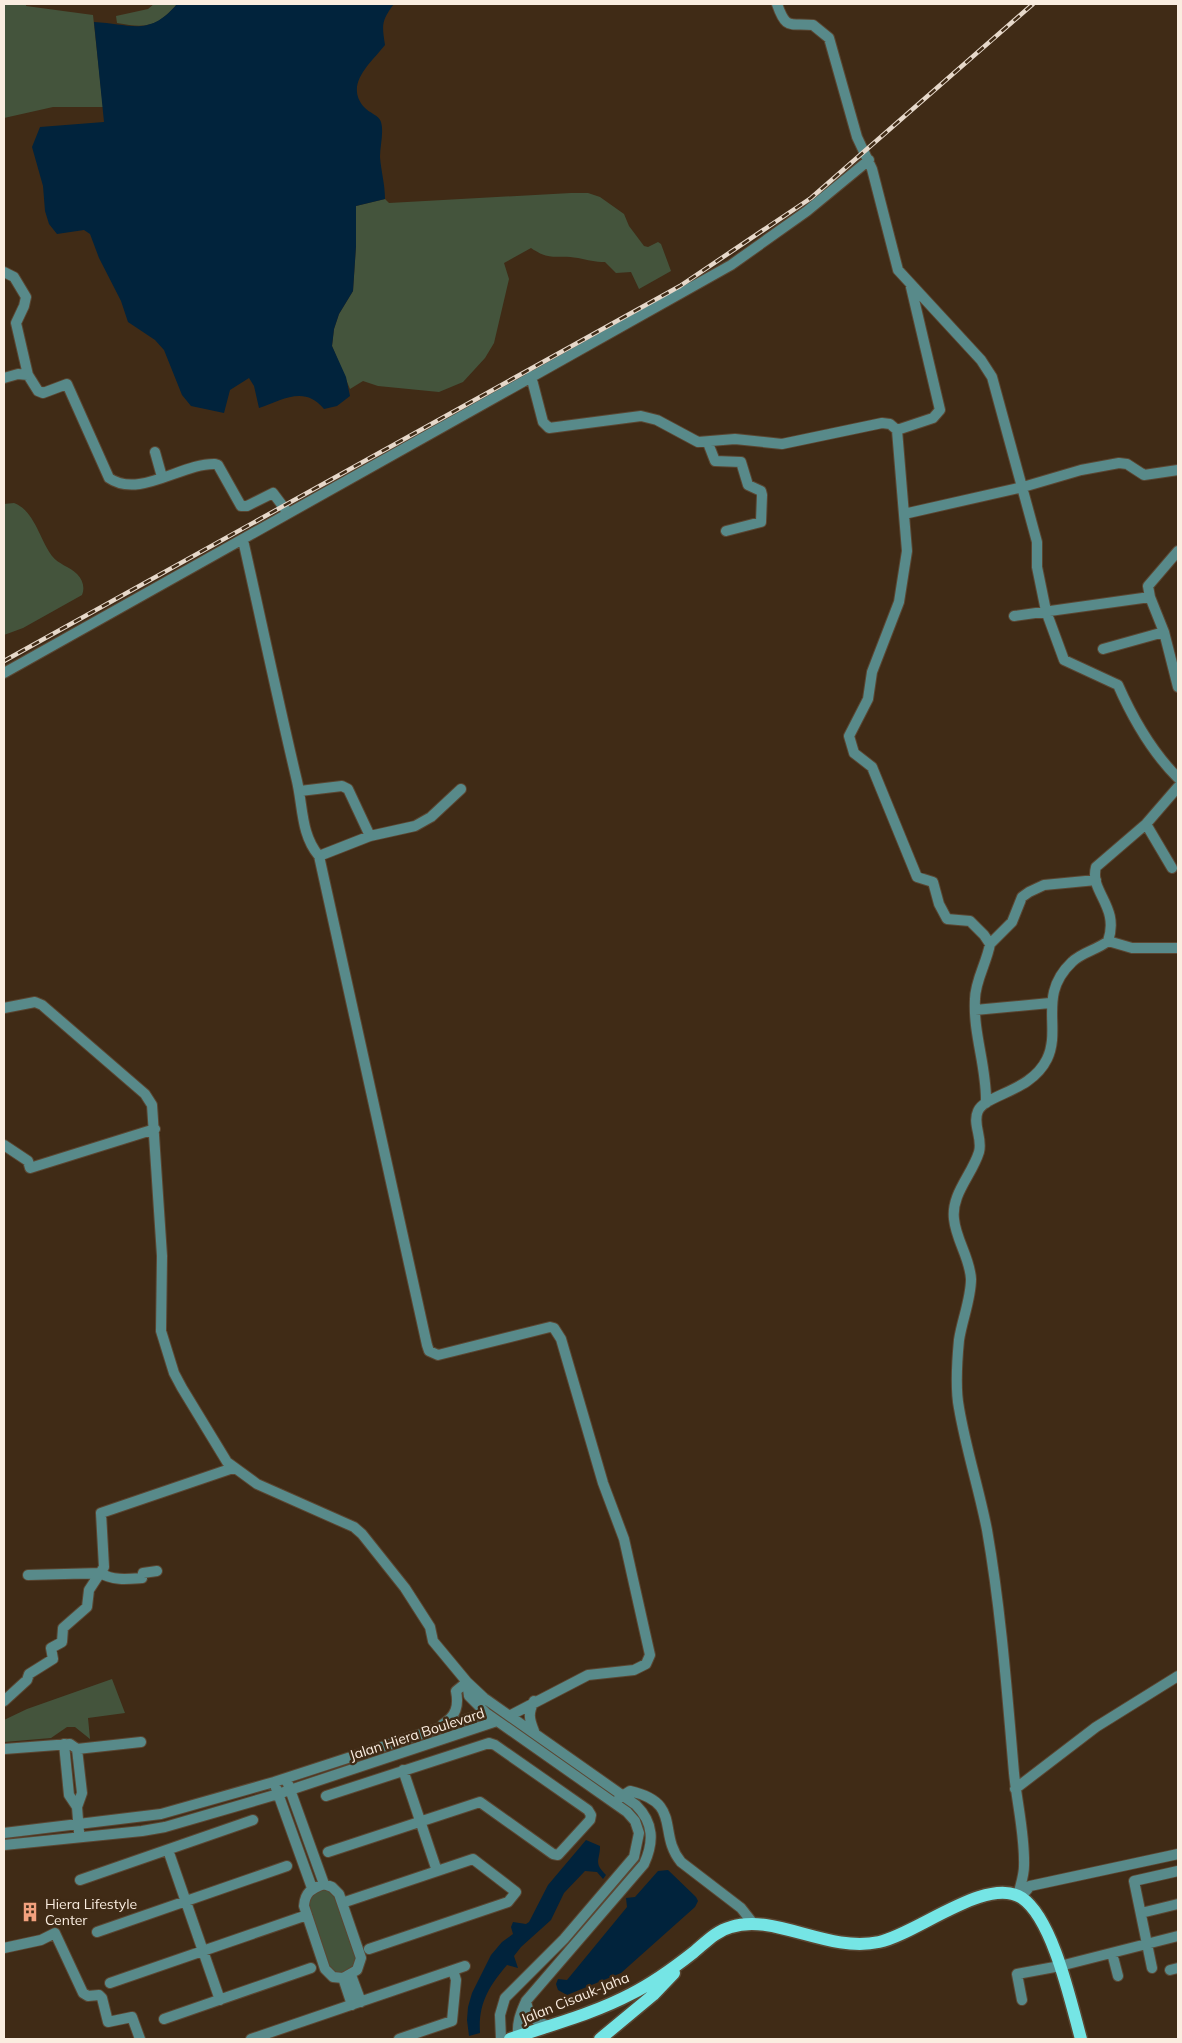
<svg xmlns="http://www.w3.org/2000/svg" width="1182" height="2043" font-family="Mulish,sans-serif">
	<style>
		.green { fill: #44543c }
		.water { fill: #01233c }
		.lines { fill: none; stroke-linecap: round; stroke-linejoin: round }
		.minor-casing { stroke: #5a4632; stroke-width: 12 }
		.major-casing { stroke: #5a4632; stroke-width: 15 }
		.minor { stroke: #588a8a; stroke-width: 10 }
		.major { stroke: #75e5e5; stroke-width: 12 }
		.rail-casing { stroke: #e6d8ca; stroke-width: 4.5 }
		.rail { stroke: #402b16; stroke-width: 2.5; stroke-dasharray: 8; stroke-linecap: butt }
		.labels { text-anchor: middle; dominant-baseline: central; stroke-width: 5; stroke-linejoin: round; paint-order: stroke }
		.street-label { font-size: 14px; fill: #faede0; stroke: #402b16 }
		.poi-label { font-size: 14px; fill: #faede0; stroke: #402b16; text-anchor: start }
	</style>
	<rect width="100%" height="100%" fill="#402b16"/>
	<!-- green -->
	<path class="green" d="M4,4h22v2l67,9 10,92h-50l-49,11z
		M154,4h23c-20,24 -32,24 -60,19l-1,-7 32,-7z
		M571,193h17l12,4 24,17 5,12 15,20 4,1 10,-5 3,2 10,27 -32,18 -8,-17 -15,1 -11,-11c-10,0 -17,-2 -27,-4 -21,-4 -27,4 -47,-10l-27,15 5,16 -15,64 -9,15 -22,24 -24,10 -61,-6 -15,-5 -13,8 -18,-43 2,-17 5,-15 14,-23 3,-45v-40l29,-7 4,4z
		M14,503c20,7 26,37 38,53 6,8 18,11 25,18 6,6 8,14 5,21l-59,33 -19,7v-131z
		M112,1679l13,34 -37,5 2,21 -15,-12h-8l-16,11 -47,4v-22l23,-11z
		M324,1889l9,4 24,64 -2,9 -11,7 -6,1 -10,-7 -19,-57 -1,-11 3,-4z"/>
	<!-- water -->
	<path class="water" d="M177,4h217c-13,17 -12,21 -9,41 -14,18 -41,39 -21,62 5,6 15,8 17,15 3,11 -1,24 -1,35 1,14 5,27 5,42l-29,7v40l-3,45 -14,23 -5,15 -2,17 14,31 4,19 -13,10 -13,3c-19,-24 -42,-9 -65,-1l-5,-22 -5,-8 -19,12 -6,23 -33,-7 -9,-11 -18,-45 -9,-10 -27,-18 -7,-21 -22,-43 -9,-24 -6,-4 -27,4 -8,-10 -4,-13 -2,-25 -11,-39 8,-20 64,-5 -10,-100c38,2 55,15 83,-18z
		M586,1840l14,6c0,15 -7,16 6,29l-3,4 -6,-7 -12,-1 -21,22 -13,27 -30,27 -7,9 4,12 -11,-3c-18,21 -29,39 -27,68l-11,3 -2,-16 1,-13 4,-14 19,-38 11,-13 11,-8 -2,-7 2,-5 13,2 3,-2 19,-37z
		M668,1870l28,27 2,4 -3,6 -74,66 -54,22 -9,-5 -2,-6 2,-5 9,1 60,-73 -1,-9 9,-1 23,-26z"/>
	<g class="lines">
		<defs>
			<path id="minor" d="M777,4c9,26 12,19 36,21l16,13 28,99 15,32 26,101 83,90 11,17 45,165v25l9,44 18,49 54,25c15,34 34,67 60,93
				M4,272l10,5 12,20 -2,9 -8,17 12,52
				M531,376l12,46 6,6 92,-12 16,4 41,22 37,-3 47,5 100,-21 8,1 7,6 10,121 -8,51 -27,70 -4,27 -19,37 5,17 18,14 45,110 16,5 6,22 8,15 23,2 14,14 6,9c-3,18 -15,37 -15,55 -2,36 12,68 11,104
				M4,378l14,-4 10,1 10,16 5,2 24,-9 42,94c30,21 73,-15 106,-14l3,1 23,41h6l26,-13 15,20
				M897,430l36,-12 7,-8 -29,-123
				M708,443l7,18 26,1 7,23 13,6 1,4 -1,27 -35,9
				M155,452l7,25
				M904,514l119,-27 58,-17 38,-7 8,1 17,11 34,-5
				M243,540c18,80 35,161 54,241 6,26 4,54 22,75l108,489 2,6 9,4 112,-28 4,1 7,11 42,144 21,56 26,116 -4,9 -12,6 -46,5 -77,40
				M1178,551l-30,35 2,11 14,35 14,55
				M1014,616l136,-19
				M1103,649l61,-17
				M4,673l727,-408 76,-54 62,-51
				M300,791l42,-5 6,3 22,47
				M1146,824l26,44
				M319,856l51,-20 45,-10 16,-9 30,-28
				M1108,941l24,7h46
				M990,944l22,-22 10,-25 7,-5 15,-7 52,-5
				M4,1008l31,-6 7,3 103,89 7,11 10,151 -1,75 13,42 8,15 45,74 30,22 97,43 8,7 43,54 25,39 3,14 34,41 17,16 152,107c18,18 18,37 8,59l-118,137c-6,13 -9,22 -8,35
				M975,1010l75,-7
				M4,1145l24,16 2,7 125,-39
				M28,1575l73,-2c11,8 28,6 41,5l1,-5 14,-2
				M467,1682l2,14 17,17 141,99 8,9 4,12 -5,24 -70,82 -59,59 -5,17 1,24
				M4,1701l23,-21 2,-6 24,-15 -2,-11 11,-6 1,-14 24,-21 2,-17 15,-23 -3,-54 132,-45
				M534,1701c-6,12 -5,18 0,30
				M443,1724c13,-8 16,-18 13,-33l11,-9
				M64,1744l5,51 8,12
				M4,1749l66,-5 7,5 64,-7
				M77,1749l5,44 -5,14 2,25
				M403,1770l34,101
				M288,1784l36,100
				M276,1788l36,100
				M1015,1789l81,-62 82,-51
				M326,1796l163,-53 6,2 93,65 3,5 -1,5 -32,35 -5,-1 -73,-52 -152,50
				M619,1798l11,-7c53,12 27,42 51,71l60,46 11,14
				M4,1833l157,-19 113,-32 212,-69
				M4,1845l138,-14 23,-4 113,-33 219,-73
				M168,1850l52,150
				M80,1880l173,-60
				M324,1884l8,3 7,7 22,64 -4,12 -14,8 -10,-1 -8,-8 -21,-63c1,-14 7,-17 20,-22z
				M1018,1896c2,-10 6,-20 6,-30 1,-31 -7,-62 -10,-93 -7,-81 -13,-163 -27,-243 -8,-41 -21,-81 -28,-122 -4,-20 -2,-47 0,-68 3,-20 12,-41 12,-61 -1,-21 -15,-39 -17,-60 -3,-25 18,-44 25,-67 4,-14 -7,-28 -1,-41 8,-17 53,-19 69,-52 15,-31 -10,-64 25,-97 10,-10 25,-12 36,-21 12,-35 -19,-49 -12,-74l50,-43 32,-37
				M1021,1897l9,-11 148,-32
				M342,1903l131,-44 43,33 -8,10 -139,47
				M1141,1913l37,-9
				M97,1932l190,-66
				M4,1948l37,-8 14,-7 28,60 5,3 11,-1 3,3 6,24 24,-5 8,22
				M1112,1953l6,23
				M1152,1968l-18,-87 44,-10
				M1170,1970l8,-2
				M351,1975l10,27
				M343,1978l9,27
				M110,1983l197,-68
				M1022,2000l-5,-26 43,-8 118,-30
				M526,2001c3,16 8,20 23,25
				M164,2019l147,-51
				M251,2039l214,-73
				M399,2039l53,-18 4,-41 -3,-10"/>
			<path id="major" d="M510,2039c40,-14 83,-25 121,-45 22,-11 44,-27 63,-42 12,-10 22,-21 37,-25 44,-14 96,26 148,15 38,-8 108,-67 143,-44 31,21 49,105 59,141
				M600,2039l53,-44 21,-22"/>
		</defs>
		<!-- minor casing -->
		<use href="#minor" class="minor-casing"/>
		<!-- major casing -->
		<use href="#major" class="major-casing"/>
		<!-- minor -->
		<use href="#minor" class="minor"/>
		<!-- major -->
		<use href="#major" class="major"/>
		<defs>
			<path id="rail" d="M4,661l676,-375 131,-88 222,-194"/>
		</defs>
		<!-- rail casing -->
		<use href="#rail" class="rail-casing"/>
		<!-- rail -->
		<use href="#rail" class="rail"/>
	</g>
	<!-- icons -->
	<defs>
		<symbol id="building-bare" viewBox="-9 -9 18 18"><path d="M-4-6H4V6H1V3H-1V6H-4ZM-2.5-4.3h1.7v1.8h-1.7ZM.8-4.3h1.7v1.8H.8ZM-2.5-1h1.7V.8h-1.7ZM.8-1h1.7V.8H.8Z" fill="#f2a17e" stroke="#402b16" stroke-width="2.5" paint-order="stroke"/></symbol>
	</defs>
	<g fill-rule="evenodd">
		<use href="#building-bare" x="16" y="1898" width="28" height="28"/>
	</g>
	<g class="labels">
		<!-- street labels -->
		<g class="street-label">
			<text transform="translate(417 1734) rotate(-18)">Jalan Hiera Boulevard</text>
			<text transform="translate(575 1998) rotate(-22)">Jalan Cisauk-Jaha</text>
		</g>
		<!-- poi labels -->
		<g class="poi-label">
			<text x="45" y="1904">Hiera Lifestyle<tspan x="45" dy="16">Center</tspan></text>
		</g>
	</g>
	<!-- border -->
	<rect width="1182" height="2043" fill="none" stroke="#faede0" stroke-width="10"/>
</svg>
